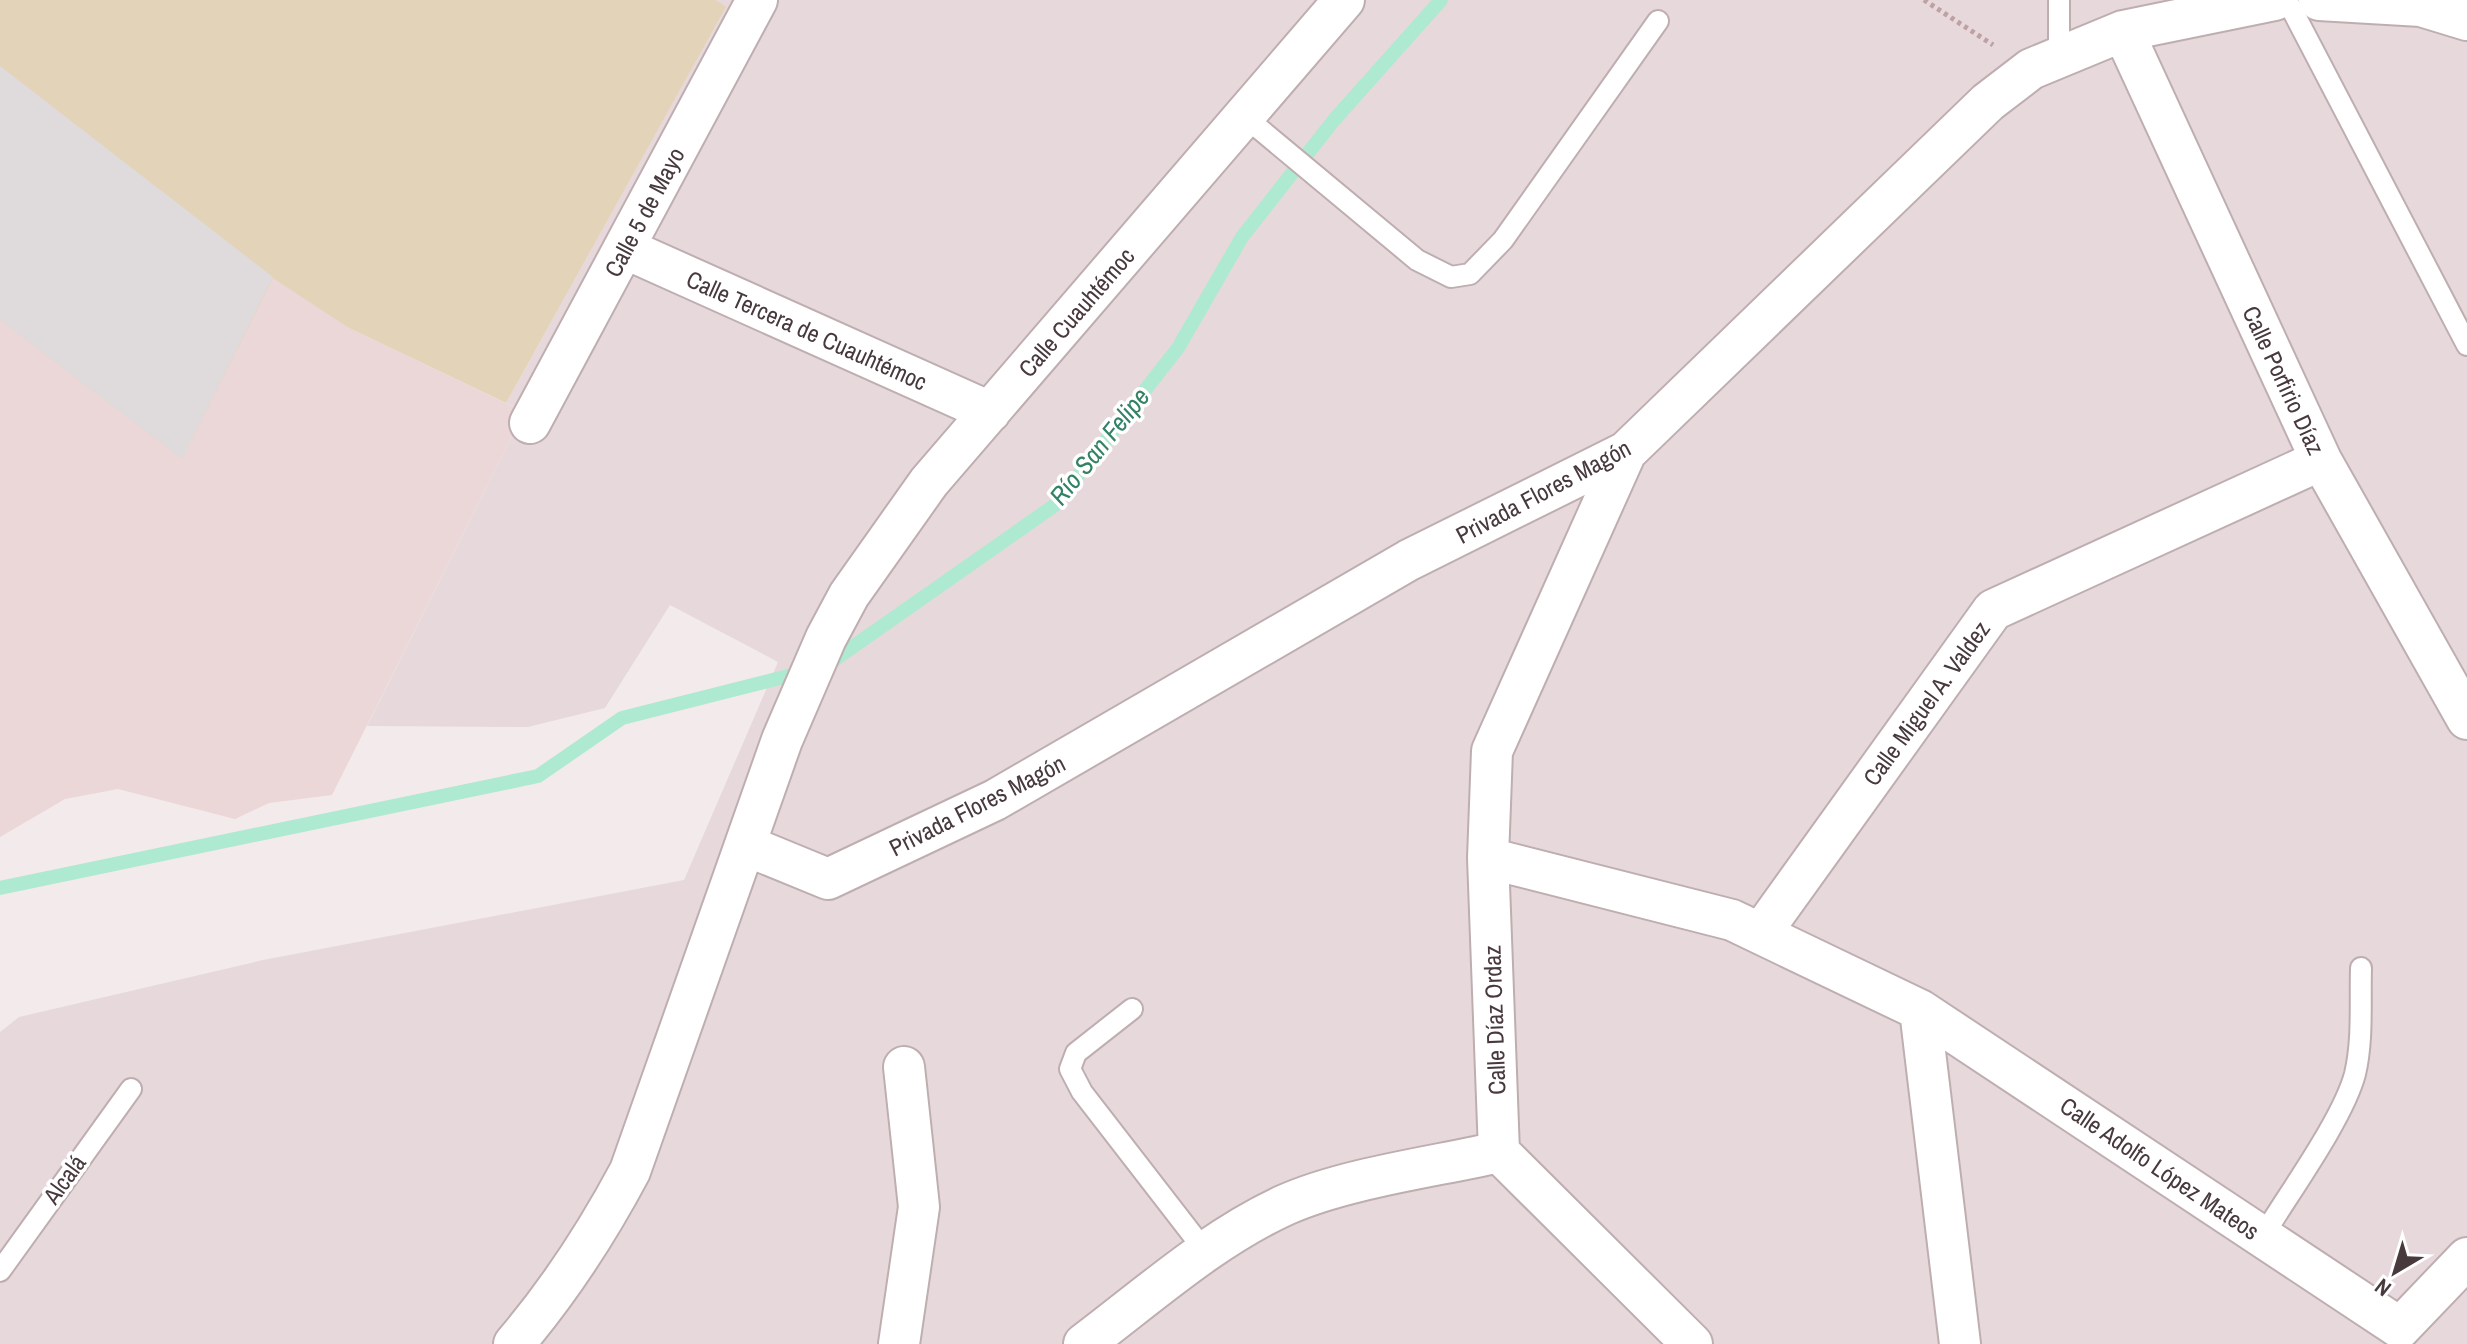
<svg xmlns="http://www.w3.org/2000/svg" width="2467" height="1344" font-family="'Archivo Narrow',sans-serif">
	<style>
		.residential { fill: #e7d9db }
		.education { fill: #ebd6d8 }
		.green { fill: #e3d3b8 }
		.parking { fill: #dfdadb }
		.lines { fill: none; stroke-linecap: round; stroke-linejoin: round }
		.stream { stroke: #aee9d1; stroke-width: 14 }
		.service-casing { stroke: #beaeb0; stroke-width: 24 }
		.minor-casing { stroke: #beaeb0; stroke-width: 44 }
		.path { stroke: #bea0a5; stroke-width: 5; stroke-dasharray: 4 4; stroke-linecap: butt }
		.service { stroke: #fff; stroke-width: 20 }
		.minor { stroke: #fff; stroke-width: 40 }
		.labels { text-anchor: middle; dominant-baseline: central; stroke-width: 7; stroke-linejoin: round; paint-order: stroke }
		.street-label { font-size: 24px; fill: #47393c; stroke: #fff }
		.water-label { font-size: 26px; font-style: italic; fill: #328263; stroke: #fff }
	</style>
	<rect width="100%" height="100%" fill="#f3eaeb"/>
	<!-- residential -->
	<path class="residential" d="M716,0h1751v1344h-2467v-312l19,-15 244,-57 421,-80 94,-218 -108,-57 -65,103 -77,19 -161,-1 157,-314 -18,-9 219,-395z"/>
	<!-- education -->
	<path class="education" d="M273,277l74,50 177,85 -192,383 -63,8 -34,16 -117,-30 -53,10 -65,38v-517l182,139z"/>
	<!-- green -->
	<path class="green" d="M0,0h716l10,7 -220,396 -159,-76 -74,-49 -91,181 -182,-139z"/>
	<!-- parking -->
	<path class="parking" d="M0,66l273,211 -91,182 -182,-139z"/>
	<g class="lines">
		<!-- stream -->
		<path class="stream" d="M824,667l231,-162 123,-157 64,-111 92,-117 107,-120
			M0,888l538,-112 84,-58 182,-46"/>
		<defs>
			<path id="service" d="M2287,0l180,345
				M2059,55v-55
				M1244,116l173,144 34,17 19,-3 33,-34 155,-219
				M1132,1009l-56,44 -6,16 12,23 123,159
				M2263,1236c26,-43 80,-117 92,-162 8,-34 5,-71 6,-106
				M0,1271l131,-182"/>
			<path id="minor" d="M2319,0l102,6 46,14
				M2123,31l198,429 146,259
				M624,248l366,164
				M530,423l227,-423
				M745,845l83,34 167,-79 414,-240 217,-108 362,-350 43,-33 92,-38 152,-31
				M1488,858l244,62 188,90 480,318
				M1761,933l232,-323 328,-150
				M1920,1010l40,334
				M1499,1152l-11,-294 4,-107 134,-299
				M1499,1152l193,192
				M2400,1328l67,-70
				M514,1344c46,-54 83,-111 116,-173l152,-431 44,-102 23,-43 80,-113 415,-482
				M899,1344l20,-137 -15,-140
				M1084,1344c65,-49 127,-105 201,-139 61,-27 148,-38 214,-53"/>
		</defs>
		<!-- service casing -->
		<use href="#service" class="service-casing"/>
		<!-- minor casing -->
		<use href="#minor" class="minor-casing"/>
		<!-- path -->
		<path class="path" d="M1924,0l69,45"/>
		<!-- service -->
		<use href="#service" class="service"/>
		<!-- minor -->
		<use href="#minor" class="minor"/>
	</g>
	<g class="labels">
		<!-- street labels -->
		<g class="street-label">
			<text transform="translate(644 212) rotate(-62)">Calle 5 de Mayo</text>
			<text transform="translate(1076 312) rotate(-49)">Calle Cuauhtémoc</text>
			<text transform="translate(807 330) rotate(24)">Calle Tercera de Cuauhtémoc</text>
			<text transform="translate(2284 380) rotate(65)">Calle Porfirio Díaz</text>
			<text transform="translate(1543 491) rotate(-28)">Privada Flores Magón</text>
			<text transform="translate(1926 703) rotate(-54)">Calle Miguel A. Valdez</text>
			<text transform="translate(977 805) rotate(-27)">Privada Flores Magón</text>
			<text transform="translate(1494 1020) rotate(-92)">Calle Díaz Ordaz</text>
			<text transform="translate(2160 1168) rotate(34)">Calle Adolfo López Mateos</text>
			<text transform="translate(64 1179) rotate(-54)">Alcalá</text>
		</g>
		<!-- water labels -->
		<g class="water-label">
			<text transform="translate(1099 446) rotate(-51)">Río San Felipe</text>
		</g>
	</g>
	<!-- north arrow -->
	<g transform="translate(2395 1272) rotate(218)" stroke="#ffffff" stroke-width="6" paint-order="stroke">
	<path d="M0-6L14 30L0 20L-14 30Z" fill="#47393c"/>
	<text y="-12" font-size="22" font-weight="bold" text-anchor="middle" fill="#47393c">N</text>
	</g>
</svg>
